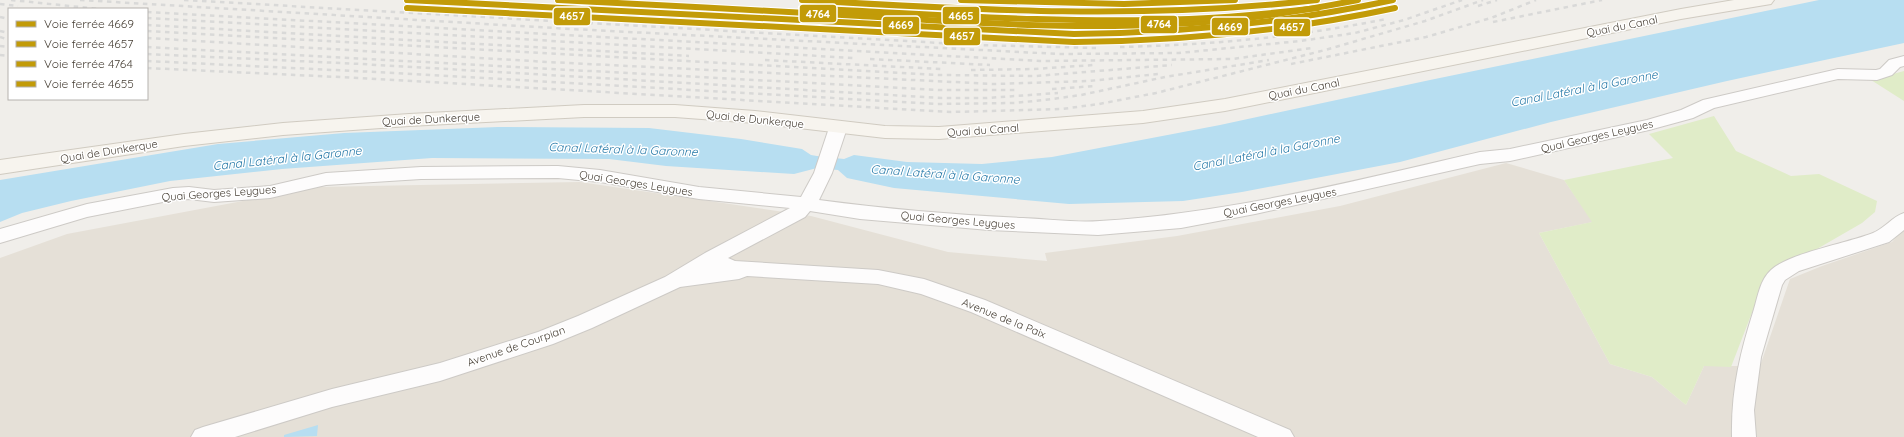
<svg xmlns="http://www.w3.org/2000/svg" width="1904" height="437" font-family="Quicksand,sans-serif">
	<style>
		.residential { fill: #e5e0d7 }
		.green { fill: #e0ecc8 }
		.water { fill: #b7def1 }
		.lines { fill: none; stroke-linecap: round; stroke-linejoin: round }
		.street-casing { stroke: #cdcac6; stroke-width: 2 }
		.secondary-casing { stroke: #d0cbc1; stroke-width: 2 }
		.street { fill: #fdfcfc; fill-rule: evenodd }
		.secondary { fill: #f7f4ee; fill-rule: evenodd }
		.rail { stroke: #d9d9d8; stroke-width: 2.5; stroke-dasharray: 4.5 4.5; stroke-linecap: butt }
		.rail-1-casing { stroke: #fff; stroke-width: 8 }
		.rail-2-casing { stroke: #fff; stroke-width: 8 }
		.rail-3-casing { stroke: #fff; stroke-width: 8 }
		.rail-4-casing { stroke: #fff; stroke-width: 8 }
		.rail-5-casing { stroke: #fff; stroke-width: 8 }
		.rail-6-casing { stroke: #fff; stroke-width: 8 }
		.rail-1 { stroke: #c29b08; stroke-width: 6 }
		.rail-2 { stroke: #c29b08; stroke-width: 6 }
		.rail-3 { stroke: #c29b08; stroke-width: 6 }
		.rail-4 { stroke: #c29b08; stroke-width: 6 }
		.rail-5 { stroke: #c29b08; stroke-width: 6 }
		.rail-6 { stroke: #c29b08; stroke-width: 6 }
		.labels { text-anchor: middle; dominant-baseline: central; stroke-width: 3; stroke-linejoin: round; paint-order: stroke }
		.street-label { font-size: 11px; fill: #473f35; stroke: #fff }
		.water-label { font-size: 12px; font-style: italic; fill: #2679a8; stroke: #fff }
		.line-badge { stroke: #fff; stroke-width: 1.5 }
		.badge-label { font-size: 11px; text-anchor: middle; font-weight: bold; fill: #fff }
	</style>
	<rect width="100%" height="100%" fill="#f0eeea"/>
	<!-- residential -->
	<path class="residential" d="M1506,163l58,17 29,42 -54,11 71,131 42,13 34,28 18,-39h56l30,-87 32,-13 70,-24 12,-14v209h-1904v-179l67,-24 250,-47 263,-5 231,34 137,36 99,9 -2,-8 132,-17 163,-30z"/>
	<!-- green -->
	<path class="green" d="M1904,71v30l-33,-21z
		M1714,116l22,35 55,25 28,-2 58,27 -2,11 -13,11 -97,56 -34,88 -27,-1 -18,39 -34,-28 -42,-13 -71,-131 53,-11 -28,-42 109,-22 -24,-24z"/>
	<!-- water -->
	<path class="water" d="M1819,0h85v43l-177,38 -176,41 -151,40 -158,30 -59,9 -114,3 -175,-16 -47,-10 -9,-8 -21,-2 -23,6 -128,-8 -57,-7 -177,-1 -150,11 -112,12 -99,20 -49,12 -22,9v-42l218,-36 126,-11 154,-6 151,1 92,11 61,10 9,6 6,1 27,3 10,-4 53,7 75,2 70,-7 168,-32 210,-45z
		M318,425l-1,11 -33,1v-2z"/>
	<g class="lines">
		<defs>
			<path id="street" d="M1904,56v10l-4,1 -8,8 -15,5 -39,-1 -124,29 -21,10 -44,12 -139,31 -30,3 -225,50 -74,14 -83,7 -109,-5 -129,-11 -50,-8 -5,6 -77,41 7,3 143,9 46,9 61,21 305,130 4,7h-36l-287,-125 -50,-18 -43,-10 -131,-8 -8,3 -59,8 -88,41 -39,16 -113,37 -108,26 -97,30h-44l4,-7 8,-3 129,-38 108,-26 98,-31 40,-16 87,-39 40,-24 85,-45 -91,-9 -99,-17 -42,-4 -137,1 -95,6 -56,13 -56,4 -25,-3 -16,1 -86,17 -87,26v-14l87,-25 86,-16 16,-1 25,3 56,-4 56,-13 95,-6 137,-1 42,4 99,17 102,10 13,-24 15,-45 3,-4 6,-1 6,1 3,4 -15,45 -13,27c68,9 136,15 204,18 26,1 52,5 77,3 129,-8 255,-40 380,-69l30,-3 137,-29 34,-10 22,-10 135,-31 38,1 4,-1 9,-9z
				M1904,213v17l-15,12 -90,29 -14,9 -3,5 -21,72 -7,53 2,27h-24c-1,-47 8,-84 22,-128 4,-13 6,-29 17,-39 18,-17 77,-27 102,-37 12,-5 19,-16 31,-20z"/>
			<path id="secondary" d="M1734,0h40l-3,4 -90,15 -456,92 -82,12 -204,16 -54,-1 -130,-15 -80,-6h-91l-175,9 -126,9 -99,11 -184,28v-14l184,-26 99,-11 126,-9 175,-9h91l80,6 130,15 54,1 204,-16 82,-12 456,-90z"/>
		</defs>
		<!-- street casing -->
		<use href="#street" class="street-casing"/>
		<!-- secondary casing -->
		<use href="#secondary" class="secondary-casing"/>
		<!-- street -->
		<use href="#street" class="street"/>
		<!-- secondary -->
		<use href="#secondary" class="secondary"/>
		<!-- rail -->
		<path class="rail" d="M11,0l88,9
			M80,0l491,29 488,25 120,-1 121,-12 55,-8 49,-13 58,-20
			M184,0l792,45 120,3
			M0,4l18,2
			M1478,6l19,-6
			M147,12l893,49 192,-2 80,-11
			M0,17l9,2
			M147,18l707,40
			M1493,22l109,-22
			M147,25l542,31
			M0,31l9,2
			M147,31l793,44 96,1 136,-11
			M0,37l9,3
			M147,38l401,24 446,22 95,-3 69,-7
			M0,46l9,1
			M147,47l793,43h78
			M1120,47c90,-2 178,-10 266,-28
			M147,54l214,10 581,34h45l71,-5
			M0,55l9,1
			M870,59l120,6
			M765,60l176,9
			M147,61l249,12 541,31 78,-1 37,-4 29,-4 84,-18 104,-17
			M1291,64l135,-27 65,-19 45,-18
			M147,68l213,10 591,34 111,-3 37,-5 57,-11 169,-43 100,-29 58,-21
			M971,70l63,-1 60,-4
			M1052,89l44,-3"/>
		<defs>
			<path id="rail-1" d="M407,0l667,34c108,-1 213,-11 319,-34"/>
			<path id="rail-2" d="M407,8l667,34c109,-1 215,-11 321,-34"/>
			<path id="rail-3" d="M558,0c101,5 201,10 302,16 128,8 258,17 387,2 37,-4 74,-11 111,-18"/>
			<path id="rail-4" d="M802,0c174,10 341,20 515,0"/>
			<path id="rail-5" d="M802,8c129,6 258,16 387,11 43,-2 86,-6 129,-11"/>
			<path id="rail-6" d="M961,0l163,4 111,-4"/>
		</defs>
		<!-- rail-1 casing -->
		<use href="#rail-1" class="rail-1-casing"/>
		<!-- rail-2 casing -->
		<use href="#rail-2" class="rail-2-casing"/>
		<!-- rail-3 casing -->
		<use href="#rail-3" class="rail-3-casing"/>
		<!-- rail-4 casing -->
		<use href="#rail-4" class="rail-4-casing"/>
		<!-- rail-5 casing -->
		<use href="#rail-5" class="rail-5-casing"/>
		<!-- rail-6 casing -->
		<use href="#rail-6" class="rail-6-casing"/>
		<!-- rail-1 -->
		<use href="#rail-1" class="rail-1"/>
		<!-- rail-2 -->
		<use href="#rail-2" class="rail-2"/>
		<!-- rail-3 -->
		<use href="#rail-3" class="rail-3"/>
		<!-- rail-4 -->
		<use href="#rail-4" class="rail-4"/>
		<!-- rail-5 -->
		<use href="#rail-5" class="rail-5"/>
		<!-- rail-6 -->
		<use href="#rail-6" class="rail-6"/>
	</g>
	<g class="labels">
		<!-- street labels -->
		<g class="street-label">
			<text transform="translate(1622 26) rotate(-11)">Quai du Canal</text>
			<text transform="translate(1304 89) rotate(-11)">Quai du Canal</text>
			<text transform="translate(431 119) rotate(-3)">Quai de Dunkerque</text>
			<text transform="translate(755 119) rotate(6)">Quai de Dunkerque</text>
			<text transform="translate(983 130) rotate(-4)">Quai du Canal</text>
			<text transform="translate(1597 136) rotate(-13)">Quai Georges Leygues</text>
			<text transform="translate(109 151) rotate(-9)">Quai de Dunkerque</text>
			<text transform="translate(636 183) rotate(9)">Quai Georges Leygues</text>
			<text transform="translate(219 193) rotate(-4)">Quai Georges Leygues</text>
			<text transform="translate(1280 202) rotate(-11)">Quai Georges Leygues</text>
			<text transform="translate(958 220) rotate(5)">Quai Georges Leygues</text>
			<text transform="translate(1004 318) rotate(22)">Avenue de la Paix</text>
			<text transform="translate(516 346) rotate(-19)">Avenue de Courpian</text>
		</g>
		<!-- water labels -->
		<g class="water-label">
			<text transform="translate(1584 88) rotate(-11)">Canal Latéral à la Garonne</text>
			<text transform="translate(623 149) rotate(2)">Canal Latéral à la Garonne</text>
			<text transform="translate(1266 152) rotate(-11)">Canal Latéral à la Garonne</text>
			<text transform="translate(287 158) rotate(-6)">Canal Latéral à la Garonne</text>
			<text transform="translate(945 174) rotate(4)">Canal Latéral à la Garonne</text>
		</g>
	</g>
	<g class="line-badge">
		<rect x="799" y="4" width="38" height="19" rx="4" fill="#c29b08"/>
		<rect x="942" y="6" width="38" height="19" rx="4" fill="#c29b08"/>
		<rect x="553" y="7" width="38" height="19" rx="4" fill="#c29b08"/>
		<rect x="1140" y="15" width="38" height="19" rx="4" fill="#c29b08"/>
		<rect x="882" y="16" width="38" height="19" rx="4" fill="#c29b08"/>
		<rect x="1211" y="17" width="38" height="19" rx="4" fill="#c29b08"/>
		<rect x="1273" y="18" width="38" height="19" rx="4" fill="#c29b08"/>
		<rect x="943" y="27" width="38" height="19" rx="4" fill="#c29b08"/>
	</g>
	<g class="badge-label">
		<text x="818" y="18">4764</text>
		<text x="961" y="20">4665</text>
		<text x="572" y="20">4657</text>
		<text x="1159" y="28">4764</text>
		<text x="901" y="29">4669</text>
		<text x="1230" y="31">4669</text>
		<text x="1292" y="31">4657</text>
		<text x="962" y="40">4657</text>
	</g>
	<!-- legend -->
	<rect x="8" y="8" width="140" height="92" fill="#ffffff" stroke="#b5b2ae"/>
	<rect x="16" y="21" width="20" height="6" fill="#c29b08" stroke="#b5b2ae"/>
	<text x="44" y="28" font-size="12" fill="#473f35">Voie ferrée 4669</text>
	<rect x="16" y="41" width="20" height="6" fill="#c29b08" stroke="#b5b2ae"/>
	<text x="44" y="48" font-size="12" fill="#473f35">Voie ferrée 4657</text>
	<rect x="16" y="61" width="20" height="6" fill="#c29b08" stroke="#b5b2ae"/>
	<text x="44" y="68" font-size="12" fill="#473f35">Voie ferrée 4764</text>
	<rect x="16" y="81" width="20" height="6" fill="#c29b08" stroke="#b5b2ae"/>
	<text x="44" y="88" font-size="12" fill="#473f35">Voie ferrée 4655</text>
</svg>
